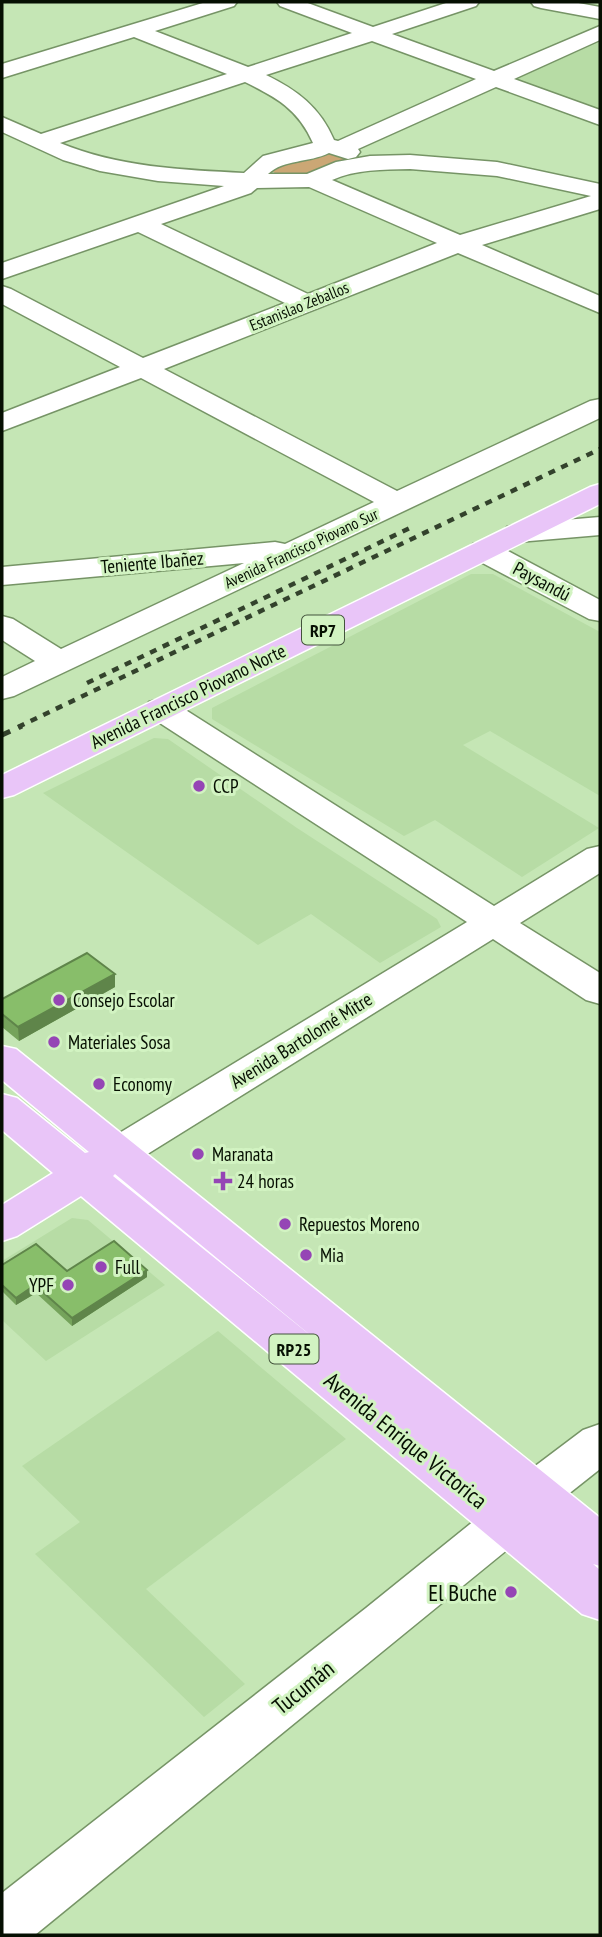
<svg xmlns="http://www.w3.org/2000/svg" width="602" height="1937" font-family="'PT Sans Narrow',sans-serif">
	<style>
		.built { fill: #b7dca5 }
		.green { fill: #cba775 }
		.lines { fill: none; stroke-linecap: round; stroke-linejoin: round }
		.minor-casing { stroke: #769466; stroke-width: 3 }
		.major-casing { stroke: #fff; stroke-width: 3 }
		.minor { fill: #fff; fill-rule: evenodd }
		.major { fill: #e9c5f8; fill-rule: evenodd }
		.rail-far1 { stroke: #33422c; stroke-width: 4.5; stroke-dasharray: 7 7; stroke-linecap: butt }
		.rail { stroke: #33422c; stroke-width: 5; stroke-dasharray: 9 9; stroke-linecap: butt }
		.wall { fill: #75a35b }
		.shaded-wall { fill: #5f854a }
		.building { fill: #88be6a; stroke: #5f854a; stroke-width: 2 }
		.poi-dot { fill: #9545b5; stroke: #d2f3c2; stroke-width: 2.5 }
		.labels { text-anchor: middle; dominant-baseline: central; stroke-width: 6; stroke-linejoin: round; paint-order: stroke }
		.far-street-label { font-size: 16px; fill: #060f02; stroke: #d2f3c2 }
		.shield { fill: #d2f3c2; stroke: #43533c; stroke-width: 2 }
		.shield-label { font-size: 18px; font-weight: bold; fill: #060f02 }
		.street-label { font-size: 19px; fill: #060f02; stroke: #d2f3c2 }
		.poi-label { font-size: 19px; fill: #060f02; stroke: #d2f3c2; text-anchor: start }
		.near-street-label { font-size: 23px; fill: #060f02; stroke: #d2f3c2 }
		.near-poi-label { font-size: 23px; fill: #060f02; stroke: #d2f3c2; text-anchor: end }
	</style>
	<rect width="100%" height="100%" fill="#c5e6b5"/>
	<!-- built -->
	<path class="built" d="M600,42v70l-88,-32z
		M471,574h22l107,58v164l-110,-65 -27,14 136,83 -77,49 -87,-57 -31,16 -192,-117v-11z
		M154,738l14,1 129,89 140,91 4,8 -61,36 -69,-49 -53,31 -215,-152z
		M72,1218l16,2 77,65 -119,76 -44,-41v-59z
		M218,1331l128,108 -200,150 99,95 -41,33 -169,-163 45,-32 -58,-56z"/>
	<!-- green -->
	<path class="green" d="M329,151l27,12 -36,5 -6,6 -36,3 -7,-8c19,-7 39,-8 58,-18z"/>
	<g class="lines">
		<defs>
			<path id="minor" d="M206,2h31l-3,4 -79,25 93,36 104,-34 -72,-27 -3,-4h28l68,25 76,-25h30l-3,4 -84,28 102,37 106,-45v14l-86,39 86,31v15l-104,-38 -138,62 2,3 -4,5 -8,2 -19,-6c-20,10 -45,6 -61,21h39l29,-12 34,-6 40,-1 87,7 103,22v25l-118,36 118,51v17l-142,-60 -294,116 233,122 193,-90 10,-2v19l-586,278 -12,3v-22l33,-16 -33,-21v-24l11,3 48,30 183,-86 -242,22v-18l273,-25 10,2 89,-42 -233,-124 -139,53v-18l118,-46 -118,-63v-18l9,3 132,69 142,-55 -147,-71 -136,47v-16l222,-77 -66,-5 -58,-10 -37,-11 -61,-28v-15l39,17 186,-60 -93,-37 -132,41v-14zM372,41l104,38 -138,62 -4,-1c-14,-33 -37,-50 -68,-65zM245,82c32,16 53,27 68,61l-50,13 -19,17c-62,-3 -126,-6 -184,-30zM410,169l87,7 94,20 -131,39 -128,-55c24,-11 51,-10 78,-11zM309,187l128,56 -129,51 -147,-70 90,-31 6,-5z
				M531,2h42l27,5v12l-59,-11 -7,-2z
				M600,517v18l-82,7 -11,-3 -4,-6 4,-6 11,-3z
				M484,542l11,2 105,56v21l-11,-2 -116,-61 -4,-7 4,-7z
				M161,699l12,3 321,204 93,-57 13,-3v27l-80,50 80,50v31l-14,-4 -93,-61 -360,224 -15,5 -15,-5 -6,-10 6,-10 364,-221 -318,-206 -5,-7 5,-7z
				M600,1424v45l-48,38 -28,29 -489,399h-33v-42l364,-285 124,-100 28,-29 65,-49z"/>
			<path id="major" d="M600,484v20l-586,291 -12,3v-23l588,-288z
				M2,1046l14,3 584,469v48l-7,-2 7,6v50l-18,-6 -501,-418 -64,40 -15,5v-36l51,-32 -51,-43v-36l15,4 68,55 4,-1 -87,-72zM115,1174l211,174 -213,-172z"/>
		</defs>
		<!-- minor casing -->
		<use href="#minor" class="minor-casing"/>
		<!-- major casing -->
		<use href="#major" class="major-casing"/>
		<!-- minor -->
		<use href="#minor" class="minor"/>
		<!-- major -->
		<use href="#major" class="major"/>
		<!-- rail-far1 -->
		<path class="rail-far1" d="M87,683l325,-156
			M18,727l582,-278"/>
		<!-- rail -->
		<path class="rail" d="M2,735l20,-9"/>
	</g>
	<!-- wall -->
	<path class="wall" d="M115,987l-96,54 -17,-14v-28z
		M2,1265l65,6 80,6 -75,49 -36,-33 -20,12 -14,-14z"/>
	<!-- shaded-wall -->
	<path class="shaded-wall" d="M115,974v13l-96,54 -1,-14z
		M147,1270v7l-75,49v-8z
		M35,1285l1,8 -20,12v-7z"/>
	<!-- building -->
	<path class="building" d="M87,953l28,21 -97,53 -16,-13v-15z
		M114,1241l33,29 -75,48 -37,-33 -19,13 -14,-13v-20l34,-21 31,27z"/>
	<!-- markers -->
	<g class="poi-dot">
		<circle cx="199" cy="786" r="7"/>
		<circle cx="59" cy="1000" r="7"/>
		<circle cx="54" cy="1042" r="7"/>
		<circle cx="99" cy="1084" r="7"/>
		<circle cx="198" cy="1154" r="7"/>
		<path d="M219.5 1170.5h7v7h7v7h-7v7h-7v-7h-7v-7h7z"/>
		<circle cx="285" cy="1224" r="7"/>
		<circle cx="306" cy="1255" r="7"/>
		<circle cx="101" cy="1267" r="7"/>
		<circle cx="68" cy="1285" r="7"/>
		<circle cx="511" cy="1592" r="7"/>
	</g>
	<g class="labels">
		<!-- far-street labels -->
		<g class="far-street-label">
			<text transform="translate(299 306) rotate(-22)">Estanislao Zeballos</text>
			<text transform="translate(301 548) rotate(-25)">Avenida Francisco Piovano Sur</text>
		</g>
		<!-- shield labels -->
		<g class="shield">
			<rect x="302" y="615.5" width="42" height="29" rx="5"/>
			<rect x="269.5" y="1334.5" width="49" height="29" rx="5"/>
		</g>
		<g class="shield-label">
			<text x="323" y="630">RP7</text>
			<text x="294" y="1349">RP25</text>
		</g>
		<!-- street labels -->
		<g class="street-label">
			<text transform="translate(152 562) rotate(-5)">Teniente Ibañez</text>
			<text transform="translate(542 581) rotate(28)">Paysandú</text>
			<text transform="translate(188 696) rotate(-26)">Avenida Francisco Piovano Norte</text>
			<text transform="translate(301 1040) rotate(-32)">Avenida Bartolomé Mitre</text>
		</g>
		<!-- poi labels -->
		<g class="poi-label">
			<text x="213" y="786">CCP</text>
			<text x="73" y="1000">Consejo Escolar</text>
			<text x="68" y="1042">Materiales Sosa</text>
			<text x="113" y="1084">Economy</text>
			<text x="212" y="1154">Maranata</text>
			<text x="237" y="1181">24 horas</text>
			<text x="299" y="1224">Repuestos Moreno</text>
			<text x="320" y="1255">Mia</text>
			<text x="115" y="1267">Full</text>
			<text x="54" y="1285" text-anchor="end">YPF</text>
		</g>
		<!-- near-street labels -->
		<g class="near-street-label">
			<text transform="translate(406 1440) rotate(39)">Avenida Enrique Victorica</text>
			<text transform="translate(303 1687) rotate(-39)">Tucumán</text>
		</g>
		<!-- near-poi labels -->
		<g class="near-poi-label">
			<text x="497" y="1592">El Buche</text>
		</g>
	</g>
	<!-- border -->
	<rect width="602" height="1937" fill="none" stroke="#060f02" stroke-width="7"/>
</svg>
